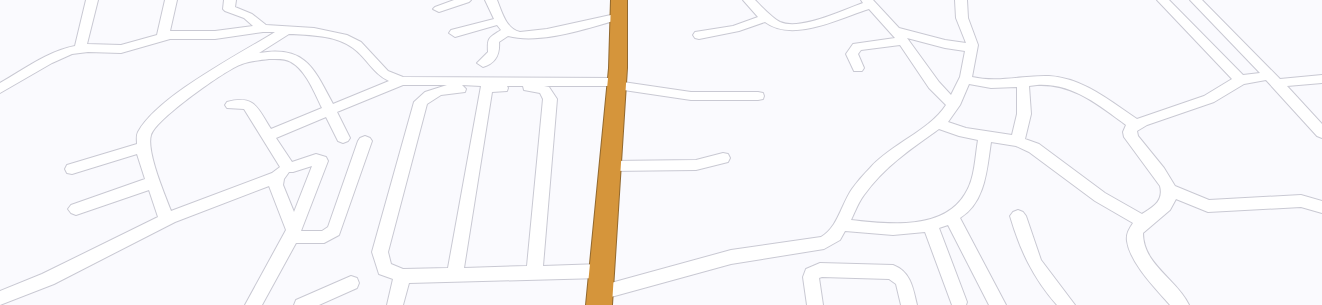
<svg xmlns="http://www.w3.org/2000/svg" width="1322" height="305" font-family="'Space Grotesk',sans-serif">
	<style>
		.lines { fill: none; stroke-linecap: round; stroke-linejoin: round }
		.minor-casing { stroke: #c9c9d3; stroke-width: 2 }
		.highway-casing { stroke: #92692f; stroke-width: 2 }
		.minor { fill: #fff; fill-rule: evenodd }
		.highway { fill: #d5953b; fill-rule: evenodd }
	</style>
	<rect width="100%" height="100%" fill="#fafafe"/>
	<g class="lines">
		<defs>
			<path id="minor" d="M86,0h12l-11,44 34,1 36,-10 8,-35h12l-7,31h45l38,-5 -9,-8 -19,-7 -2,-2 1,-9h12l-1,7 17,7 14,11 48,3 33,7 14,7 27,29 15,6 214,1 6,4 68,10h67l5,1 1,3 -1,3 -5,1h-67l-74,-11 -6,-3h-67l5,1 8,12 -14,167 58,-2 6,2 2,5 -2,5 -6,2 -192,5 -6,22h-16l6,-26 -14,-5 -7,-22 42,-150 11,-10 22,-7h-44l-66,27 13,26 -2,3 -5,2 -5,-2 -12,-24 -50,21 16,24 24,-8 10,3 2,4 -27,70h21l6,-4 30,-86 2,-3 5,-2 5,2 2,3 -33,94 -15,8h-28l-34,62h-17l41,-75 -17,-44 -94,36 -121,62 -54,21v-14l42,-17 116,-57 -9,-27 -73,25 -5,-2 -3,-4 3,-4 74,-26 -8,-25 -65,20 -5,-1 -2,-4 2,-4 70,-21c0,-4 -1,-8 1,-12 20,-36 100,-77 137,-100h-12l-48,7h-45l-49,14 -33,-1 -16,2 -20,9 -52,30v-10c23,-13 48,-32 75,-37zM289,34c20,1 47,1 64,14 14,10 20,26 36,33l-56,23c-19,-36 -28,-59 -74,-51zM269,59c7,0 16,-1 22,3 15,8 24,32 31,46l-51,21c-13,-20 -16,-35 -44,-27l-2,3 2,3 17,1 36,58 -8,6 -101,38c-6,-16 -25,-60 -20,-76 5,-16 74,-65 91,-71 8,-3 19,-4 27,-5zM462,85l19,1 -33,182 -45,1 -12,-5 -3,-12 39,-148 14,-9 24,-3 1,-3zM507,86h16l1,4 16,3 3,6 -16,167 -63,2 28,-176 15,-1 1,-3zM312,166l-18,46 -11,-27 1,-6 5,-7h4z
				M454,0h17l-2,2 -30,10 -6,-3 2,-2z
				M485,0h12c5,12 9,29 23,32l27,-3 73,-16 6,3 -2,2c-33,9 -83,27 -116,18l-9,6c1,12 -3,21 -16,25l-6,-4 11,-11c-1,-15 1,-14 13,-22l-4,-5 -42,12 -6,-4 2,-3 43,-11z
				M743,0h12c7,7 17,18 25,22 20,9 63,-12 83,-19l-2,-3h12l26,28 46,12 21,3 -10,-25 -1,-18h12l1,18 10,27 -6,32c27,6 51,-2 77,-1 34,2 61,25 88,43l67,-23 28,-17 -75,-79h12l74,75 17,-2 -70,-73h12l78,79 42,-4v8l-35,3 35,38v14l-5,-2 -51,-56 -22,4 -30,18 -67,23 -10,6 1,5 26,32 11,18 34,14 92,-5 21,6v12l-21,-6 -93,5 -32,-13 -6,11 -27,23c0,32 34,46 46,72h-19c-14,-16 -40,-42 -43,-64 -1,-7 2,-12 6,-18l-38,-22 -66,-49 -13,-6 -25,-4c-4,26 -5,60 -31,76l46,87h-17l-41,-80 -9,3 28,74 -1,3h-14l-27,-73 -32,3 -48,-4 -5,9 -16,9 -93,15 -131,36 -6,-2 -2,-5 2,-5 6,-2 131,-36 90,-13c17,-10 20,-32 31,-48 5,-7 12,-15 18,-21 21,-24 59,-37 76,-63l-17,-17 -29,-43 -39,5 -3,4 6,14 -2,3h-8l-8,-17 7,-10 42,-6 -26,-29c-29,9 -76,34 -104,13l-26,9 -40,8 -4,-1 -2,-3 2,-3 38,-6 25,-9zM907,38l38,10 20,3 -5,26 -9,18 -12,-13zM969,84l22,4 26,-1v27l-5,21 -46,-7 -18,-6 12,-17zM1037,85c36,-2 61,20 89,40l-3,7 1,5 36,49c4,15 -7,21 -18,28l-37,-21 -66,-49 -14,-5 6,-25 -2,-28zM939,129l20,7 19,4c-3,17 -3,39 -13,54 -22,37 -78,30 -114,26 4,-8 7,-17 13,-25 20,-28 48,-47 75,-66z
				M723,153l5,1 2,4 -2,4 -32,8 -86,1 -5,-1 -2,-4 2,-4 5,-1 86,-1z
				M1018,210l5,2 3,4 15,44 34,45h-18c-24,-27 -37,-55 -47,-89l3,-4z
				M820,263l73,2c18,7 20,23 24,40h-16l-5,-21 -7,-5 -67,-2 -3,1 4,27h-16l-4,-28 3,-8z
				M351,276l6,2 2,5 -2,5 -38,17h-25l2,-5z"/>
			<path id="highway" d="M611,0h16v68l-15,237h-26l23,-237z"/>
		</defs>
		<!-- minor casing -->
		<use href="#minor" class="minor-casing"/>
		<!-- highway casing -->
		<use href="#highway" class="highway-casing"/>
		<!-- minor -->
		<use href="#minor" class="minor"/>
		<!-- highway -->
		<use href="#highway" class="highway"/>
	</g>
</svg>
